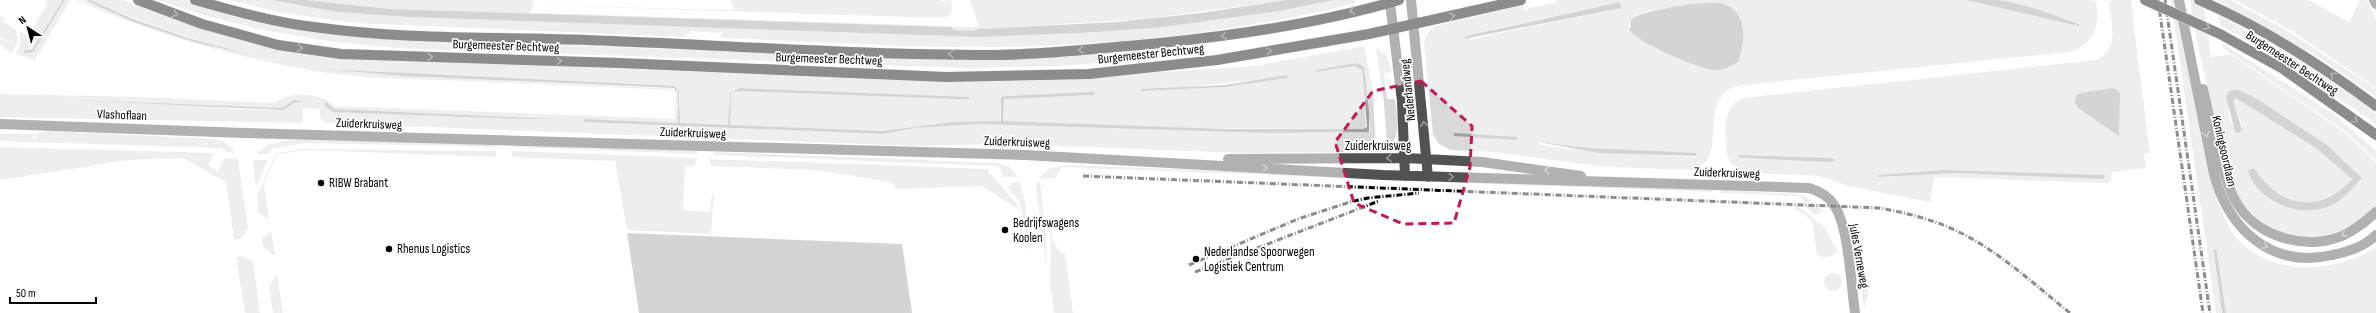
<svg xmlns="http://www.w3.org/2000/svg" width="2376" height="313" font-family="'Sofia Sans Condensed',sans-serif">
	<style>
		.green { fill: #d9d9d9; fill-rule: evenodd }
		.water { fill: #a0a0a0 }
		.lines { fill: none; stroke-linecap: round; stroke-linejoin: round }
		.major-casing { stroke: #dbdbdb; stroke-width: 11 }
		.minor { stroke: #525252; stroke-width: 10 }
		.major { stroke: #000; stroke-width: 10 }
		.rail { stroke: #000; stroke-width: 3; stroke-dasharray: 6 2 1 2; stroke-linecap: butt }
		.major-bridge-casing { stroke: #dbdbdb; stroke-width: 11; stroke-linecap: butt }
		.major-bridge { stroke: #000; stroke-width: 10 }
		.oneway { stroke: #595959 }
		.oneway2 { stroke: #979797 }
		.marked { fill: none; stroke: #c2185b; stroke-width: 3; stroke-dasharray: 8 5; stroke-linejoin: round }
		.poi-dot { fill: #000; stroke: #fff; stroke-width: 1.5 }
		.labels { text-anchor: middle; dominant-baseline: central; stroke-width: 3.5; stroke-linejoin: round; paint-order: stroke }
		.street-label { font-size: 13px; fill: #000; stroke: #fff }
		.poi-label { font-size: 13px; fill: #000; stroke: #fff; text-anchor: start }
	</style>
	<rect width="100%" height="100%" fill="#fff"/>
	<!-- green -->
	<path class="green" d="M47,0h16l-31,50 -8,2h9l32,-52h5l-35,60 -19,-6 5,-12 -2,-11 5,3 6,-1 16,-27z
		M76,0c22,0 54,21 76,28 40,14 80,24 121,33v-1c-64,-14 -124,-34 -183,-60h33l73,27 203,33 276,11 293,10 135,-5 151,-10 110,-20 9,45 3,61 -130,1 -246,-9 -85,2 -590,-23 -5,-6v-8l-17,-1v15l-303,-6v-23l143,3 132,6c15,-13 45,-10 60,3l340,13 1,-25 -3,-4c-69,-3 -139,-6 -208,-9 -48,-2 -96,-2 -144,-9 -86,-14 -166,-38 -245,-72zM1357,63l7,4 6,65 -104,1 -286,-9 -66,4 -30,6 -300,-12v-3l94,4v-28l-1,-6 -273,-13 -83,-7 356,19 3,7v28l48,2 2,-31 9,-6 230,10 -233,-7 -5,5 -2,29 154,6 69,-9 49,-1v-23l5,-2 88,-1 -90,4 -1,22 185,7 175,1 3,-2 -4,-57 -6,-4 -39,6 -1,-2zM1289,77l-64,10 -84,4zM52,99l230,9 12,-8 11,1 -11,2 -11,7 -51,-1 -20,-4zM325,102l9,7 223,10 -224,-7z
		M157,0h29l29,9 181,30 565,21 100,-3 112,-8 1,8 -113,9 -93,2 -569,-20c-84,-6 -163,-20 -242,-48z
		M230,0h42l65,12 71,5 570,20 102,-4 76,-5 123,-17 55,-11h21l1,3c-129,32 -262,45 -394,44 -80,-1 -160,-6 -240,-9l-2,-2 3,-3 -3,-2 -2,2 -27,-2 -6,6 -331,-14 -75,-11z
		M305,0h227l2,5 195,5h5l-3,-10h209l1,2 10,-2 1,12 -3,4 -8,2 -409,-13 -1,8 445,14h3l-9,-27h316l-141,19 -166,10 -6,2 -19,-1 -3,-3 -561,-18z
		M1557,0h409l113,26v-3l-82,-23h96l1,3 2,-3c4,24 -1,46 -28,52l-333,34c-40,17 -3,74 -44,84l-83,-3 -117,-15 -41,-2 -12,-7 -5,-9 -9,-90c1,-10 6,-16 15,-19l84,-20 2,1 -2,3 3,2 2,-3 27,-5zM1620,2l1,6 -154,32 27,-11zM1717,2l8,2 10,6 -25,59 -57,-22 -24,-20c1,-4 2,-8 6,-10 14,-10 64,-13 82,-15zM1538,142l51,6 108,6 -2,3c-18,-1 -155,-6 -157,-15z
		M2108,0l3,3v-3h20l2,11 7,2 -8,-2 18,142 -6,1 2,14 -34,4 -1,9 -3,2 -174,-6 -4,25 -81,-16 -30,-10 -71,-3 -8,-3 -9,-7 -4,-7 -2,-32 4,-13 6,-8 8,-5 353,-38c25,-11 15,-39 12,-60zM1744,155l88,3 3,3 -96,-2zM1943,170l160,5 1,3 -147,-5 -78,4 -1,-2z
		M2171,0h6c9,47 18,93 28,140 5,28 9,60 23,85 29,53 104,51 148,22v66h-150l-9,-60 -4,-3 9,63h-6z
		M2190,0h13l8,57 17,-2 1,-2 116,80 31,29v44c-19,19 -42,31 -70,31 -25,-1 -49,-14 -64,-35 -13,-18 -16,-42 -22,-63 -12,-46 -23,-92 -30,-139zM2236,89l18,8 72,47 36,34c-9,8 -17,18 -27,25 -19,14 -61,8 -74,-12 -4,-7 -7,-16 -10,-23h3c27,42 63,46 98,11l-36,-31 -78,-50 -5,2 9,28 -7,4 -7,-20 3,-22z
		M2216,0h15l60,33 85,56v8l-58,-40z
		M2234,0h75l40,22 11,-22h7l9,19v69l-84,-57z
		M2218,15c56,28 109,61 158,98v11l-82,-57 -74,-42z
		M0,16l5,3 -2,3 13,8 2,12 -6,11 -12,-8v-6l10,4 -10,-6z
		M2222,43l113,72 41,36v9l-30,-28 -123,-84z
		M1376,48l10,7 6,17 -8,1 3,26h8c2,16 7,37 -8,49l-3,-46z
		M49,131l168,8 9,4 9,10 -8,-1 -6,-4 -221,-7v-7h33v5h3l-1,-5z
		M292,140l201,3 2,4 -190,-4 -32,5 -5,6h-12l13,-10z
		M517,144l180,7v3l-182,-7z
		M0,147l214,6 -6,13 10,5 7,-13 13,1 10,70 -7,10h-7l-8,-57 -43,-24 -54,2 -129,20z
		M305,149l191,2v6l-189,-7 -30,4 -13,29 5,37 -11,-8 -1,-16 18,-41 2,-2z
		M512,151l185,7 -2,8h-10l-2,44 27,2 2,-19 2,1 -3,40 -84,-4 -12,-69 -103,-4z
		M714,152l283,11 12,4 9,10h-16l-2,-9 -3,-2 -283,-11z
		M710,159l279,10 -1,4 3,1 26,30 2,5 7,54 -8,-54 -36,-23 -85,3 -3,-5 -8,-3 -72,-11 -101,-4 -3,-3z
		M253,160h15l-12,28z
		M1067,165l305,12 3,2 -313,-12 -7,11h-16l12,-10z
		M1386,178l328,12 -2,2 -326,-12z
		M1013,182h7l6,26 4,49 -10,-54 -12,-16z
		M1040,182l6,50 1,36 -11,-79 1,-6z
		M1044,187l9,55 8,11h4l8,60h-19l-4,-29 1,-51z
		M1720,190l76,4 8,2 10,7 -10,-1 -3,-6 -80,-3z
		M1804,205h13l6,7 -8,3z
		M1798,206l27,22 13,24c-7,5 -13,7 -21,3l-5,-35 -18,-12z
		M1859,230l9,65 -4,12 -11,-73z
		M271,231l4,25 -12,-9 -1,-8z
		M243,256l10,6 7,51h-15l-9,-56z
		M1824 282a9 9 0 1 1 18 0a9 9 0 1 1-18 0Z
		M277,274l6,39h-10l-4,-27z"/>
	<!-- water -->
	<path class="water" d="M63,0h2l-32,52 -9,1 1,-3h7z
		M85,0h5l43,19 55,19 86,23 -83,-20 -57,-19z
		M272,0h33l85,9 561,18 3,3 19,1 6,-2 138,-7 84,-9 85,-13h48l-55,11 -123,17 -76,5 -102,4 -570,-20 -71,-5z
		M1966,0c11,0 22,0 32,0 27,4 56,15 81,24v2z
		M1620,2l1,6 -157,31 2,-3z
		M1721,3c27,7 25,38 17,59 -9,5 -17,10 -29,7 -15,-3 -73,-27 -79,-39l1,-10c10,-11 75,-19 90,-17z
		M1357,63l7,4 5,45v20l-103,1 -286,-9 -66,4 -30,6 -300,-12v-3l94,4v-31l-4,-4 -270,-12 -83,-7 353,17 5,5 1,32 48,2 2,-31 9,-6 230,9v2h-10l-221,-8 -6,2 -1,3 -1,29 153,6 69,-9 49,-1v-24l5,-1 89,-4 -1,3 -90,4 -1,22 224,8h136l4,-2 -5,-57 -7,-4 -39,6v-2z
		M1287,75l1,3 -63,9 -84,4v-2l84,-4z
		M2112,88l4,1 4,4 -1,43 -41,-28 -3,-5 1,-7 4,-3z
		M2236,89l18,8 72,47 36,34c-10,10 -19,22 -32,28 -31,13 -70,-3 -82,-34l2,-3 4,-1c26,40 65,47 98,11l-36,-31 -80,-50 -3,2 9,30 -3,3 -4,-1 -9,-35 3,-6z
		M52,99l230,9 12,-8 11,1 -11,2 -11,7z
		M326,102l8,7 223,10h-31l-193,-7 -9,-7z
		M1454,133l63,4v3l-63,-4z
		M1538,142l51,6 107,5v3l-97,-3z
		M1739,155l93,3 3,3 -4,1 -92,-4z
		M1943,170l160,5 2,1 -2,3 -146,-6 -79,4v-2z
		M627,233l275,11 10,69h-273z
		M2216,249l1,4 9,60h-4l-8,-59 -1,-4z"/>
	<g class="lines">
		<defs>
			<path id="major" d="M138,0l64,24 76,21 63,9 278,9 327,14 143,-3 128,-14 152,-26 152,-34
				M195,0c39,11 78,22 119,27 98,14 199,9 298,14 126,5 252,14 378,14 56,0 113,-7 170,-12 80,-8 162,-20 239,-43
				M2199,0c63,27 122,65 177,106
				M2220,34l63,35 93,66"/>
		</defs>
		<!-- major casing -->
		<use href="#major" class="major-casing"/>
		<!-- minor -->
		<path class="minor" d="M1411,0l17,177
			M2179,0l35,174c15,56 58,95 118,81 16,-3 32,-8 44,-20
			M2374,0l2,4
			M1390,3l12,98 3,75
			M2203,89c7,31 18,84 32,111 20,37 72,52 109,35 13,-6 22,-14 32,-23
			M0,124l244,9 781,22 358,20 426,13c10,3 19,7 25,17 15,22 17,80 21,108
			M1228,159l177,-1 77,4 99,14"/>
		<!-- major -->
		<use href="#major" class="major"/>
		<!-- rail -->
		<path class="rail" d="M2158,0l45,313
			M2165,0l45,313
			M1083,176l796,32c29,5 56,12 82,25 40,20 74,52 109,80
			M1189,265l109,-46 52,-17 18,-4 51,-5
			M1195,272l184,-71"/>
		<defs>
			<path id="major-bridge" d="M2145,0l75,34"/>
		</defs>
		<!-- major-bridge casing -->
		<use href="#major-bridge" class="major-bridge-casing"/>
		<!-- major-bridge -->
		<use href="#major-bridge" class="major-bridge"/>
	</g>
	<!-- one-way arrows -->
	<defs><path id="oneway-chevron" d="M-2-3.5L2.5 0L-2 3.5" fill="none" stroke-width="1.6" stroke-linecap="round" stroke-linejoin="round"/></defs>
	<g class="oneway">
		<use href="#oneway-chevron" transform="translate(1352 11) rotate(168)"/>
		<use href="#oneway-chevron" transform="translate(175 14) rotate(20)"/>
		<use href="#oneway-chevron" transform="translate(1452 16) rotate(-13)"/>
		<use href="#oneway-chevron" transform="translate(2207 27) rotate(25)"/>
		<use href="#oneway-chevron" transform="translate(1224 36) rotate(172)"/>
		<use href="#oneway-chevron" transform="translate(300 48) rotate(8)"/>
		<use href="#oneway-chevron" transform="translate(1081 50) rotate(175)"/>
		<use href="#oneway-chevron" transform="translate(1269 51) rotate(-9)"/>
		<use href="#oneway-chevron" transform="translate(951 54) rotate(-179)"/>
		<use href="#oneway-chevron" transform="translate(430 57) rotate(2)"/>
		<use href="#oneway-chevron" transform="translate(559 61) rotate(2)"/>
		<use href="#oneway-chevron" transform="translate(2333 75) rotate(-145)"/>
		<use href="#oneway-chevron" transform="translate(2355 120) rotate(35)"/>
	</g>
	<g class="oneway2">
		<use href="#oneway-chevron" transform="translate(1424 124) rotate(-96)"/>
		<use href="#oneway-chevron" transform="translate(2206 134) rotate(78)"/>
		<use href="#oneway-chevron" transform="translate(1389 158) rotate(179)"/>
		<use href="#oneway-chevron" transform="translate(1265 168) rotate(4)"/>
		<use href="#oneway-chevron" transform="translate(1547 170) rotate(-171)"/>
		<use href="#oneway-chevron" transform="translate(1451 177) rotate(2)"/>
		<use href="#oneway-chevron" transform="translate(2344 234) rotate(156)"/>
		<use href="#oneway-chevron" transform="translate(2265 246) rotate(28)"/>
	</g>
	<!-- marked area -->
	<path d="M0 0H2376V313H0ZM1421,81l51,45 -2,41 -16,56 -51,1 -49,-21 -19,-61 38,-51z" fill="#fff" fill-opacity=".55" fill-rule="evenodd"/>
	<path class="marked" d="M1421,81l51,45 -2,41 -16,56 -51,1 -49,-21 -19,-61 38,-51z"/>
	<!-- markers -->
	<g class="poi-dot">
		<circle cx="321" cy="183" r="4"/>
		<circle cx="1005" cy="230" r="4"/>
		<circle cx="389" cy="249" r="4"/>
		<circle cx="1196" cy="259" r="4"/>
	</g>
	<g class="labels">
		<!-- street labels -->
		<g class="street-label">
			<text transform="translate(506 46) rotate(2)">Burgemeester Bechtweg</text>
			<text transform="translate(1151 54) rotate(-6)">Burgemeester Bechtweg</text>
			<text transform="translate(829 59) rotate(2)">Burgemeester Bechtweg</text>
			<text transform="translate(2292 63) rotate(33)">Burgemeester Bechtweg</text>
			<text transform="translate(1408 90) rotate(-96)">Nederlandweg</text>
			<text transform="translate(122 115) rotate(2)">Vlashoflaan</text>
			<text transform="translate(369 124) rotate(2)">Zuiderkruisweg</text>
			<text transform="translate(693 133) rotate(2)">Zuiderkruisweg</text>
			<text transform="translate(1017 142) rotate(2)">Zuiderkruisweg</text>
			<text x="1378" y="146">Zuiderkruisweg</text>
			<text transform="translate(2224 151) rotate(77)">Koningsoordlaan</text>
			<text transform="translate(1727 173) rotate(2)">Zuiderkruisweg</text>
			<text transform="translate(1859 256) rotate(80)">Jules Verneweg</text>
		</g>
		<!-- poi labels -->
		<g class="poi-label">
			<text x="329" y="183">RIBW Brabant</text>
			<text x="1013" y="223">Bedrijfswagens<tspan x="1013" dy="15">Koolen</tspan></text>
			<text x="397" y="249">Rhenus Logistics</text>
			<text x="1204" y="252">Nederlandse Spoorwegen<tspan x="1204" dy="15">Logistiek Centrum</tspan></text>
		</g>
	</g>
	<!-- north arrow -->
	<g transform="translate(28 28) rotate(324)" stroke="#ffffff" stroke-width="3" paint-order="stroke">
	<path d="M0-3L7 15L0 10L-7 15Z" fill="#000000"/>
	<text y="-6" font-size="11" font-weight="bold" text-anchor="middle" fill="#000000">N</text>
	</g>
	<!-- scale -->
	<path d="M10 297v6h86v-6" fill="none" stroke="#000000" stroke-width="2"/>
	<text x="16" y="297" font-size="12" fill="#000000" stroke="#ffffff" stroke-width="3" paint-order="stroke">50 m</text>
</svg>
